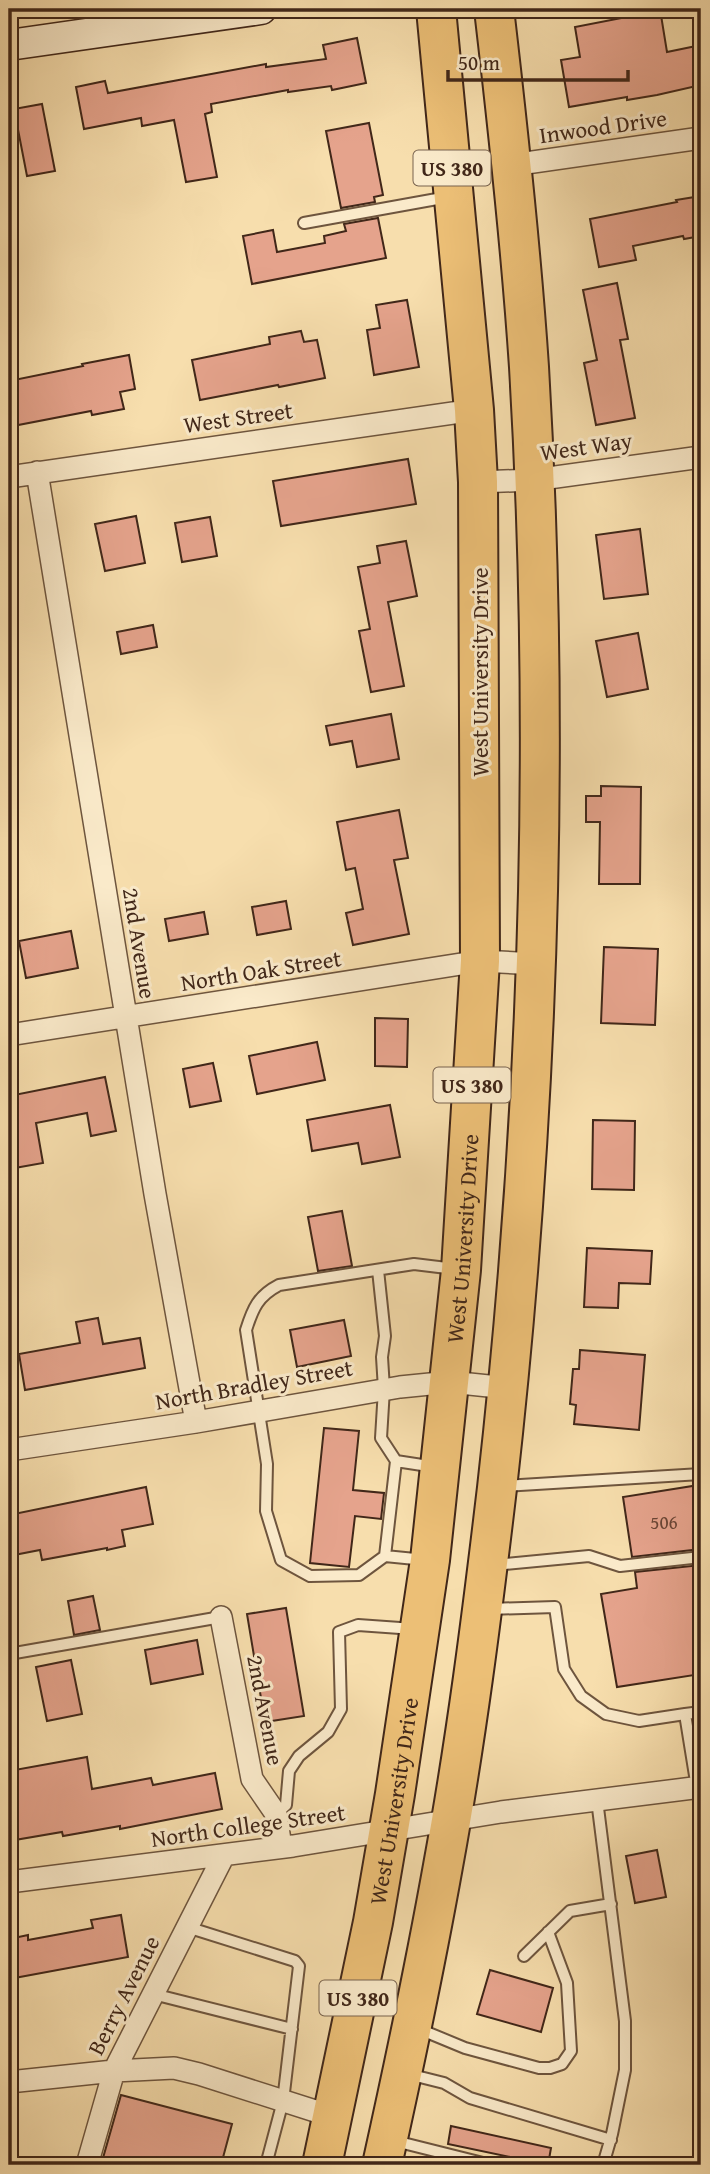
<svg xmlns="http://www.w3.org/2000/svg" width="710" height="2174" font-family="'Gentium Book Plus',serif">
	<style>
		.building { fill: #e5a38c; stroke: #412719; stroke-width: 2 }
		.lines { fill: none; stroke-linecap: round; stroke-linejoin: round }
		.lane-casing { stroke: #6e553e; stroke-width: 14 }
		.street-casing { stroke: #6e553e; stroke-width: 24 }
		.secondary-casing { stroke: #412719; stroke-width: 33 }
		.highway-casing { stroke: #412719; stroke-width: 42 }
		.lane { stroke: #faeaca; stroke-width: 10 }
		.street { stroke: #faeaca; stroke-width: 21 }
		.secondary { stroke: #faeaca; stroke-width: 30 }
		.highway { stroke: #ecbf76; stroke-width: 38 }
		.labels { text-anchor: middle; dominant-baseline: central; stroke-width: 6; stroke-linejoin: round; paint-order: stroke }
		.number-label { font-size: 19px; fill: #6a4636 }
		.shield { fill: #faeaca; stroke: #78624e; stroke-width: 2 }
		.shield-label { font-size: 21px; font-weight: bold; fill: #412719 }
		.street-label { font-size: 23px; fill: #412719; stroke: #faeaca }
	</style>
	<rect width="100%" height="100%" fill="#f7dead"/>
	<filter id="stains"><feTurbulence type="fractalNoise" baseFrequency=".00286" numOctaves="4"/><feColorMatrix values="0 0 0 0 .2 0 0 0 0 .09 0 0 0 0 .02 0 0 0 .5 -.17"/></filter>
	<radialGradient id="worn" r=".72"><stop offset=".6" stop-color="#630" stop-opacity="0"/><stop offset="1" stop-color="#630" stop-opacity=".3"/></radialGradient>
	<!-- building -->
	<path class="building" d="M635,9h25l7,43 34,-7v40l-44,10 -30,5v-3l-58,10 -8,-47 19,-3 -5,-30 62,-12z
		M357,38l9,45 -34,7 -1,-4 -43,6v-2l-77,14 1,8 -7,2 12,63 -31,5 -12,-62 -32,6 -1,-8 -57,11 -8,-42 29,-6 3,12 158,-29v3l60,-8 -3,-14z
		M42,104l13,67 -28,5 -13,-67z
		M369,123l14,72 -9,2 1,5 -34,6 -15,-77z
		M701,196v40l-17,3 -1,-3 -50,10 3,14 -37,7 -9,-48 87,-17 -1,-2z
		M378,218l8,40 -134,26 -9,-48 30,-6 4,22 48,-9 -1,-7 22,-5 -2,-7z
		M617,283l11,56 -8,1 15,78 -39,7 -12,-62 13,-3 -14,-70z
		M407,300l12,67 -45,8 -7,-45 13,-2 -4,-23z
		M301,331l3,11 13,-2 8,38 -46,9 -1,-2 -78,15 -8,-40 78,-16 -1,-7z
		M129,355l6,34 -15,3 4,17 -32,6 -1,-4 -78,15 -4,-21v-24l74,-15 -1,-2z
		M408,459l8,45 -135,22 -8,-45z
		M136,516l9,47 -40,8 -10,-47z
		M210,517l7,39 -35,6 -7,-39z
		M640,529l8,65 -44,5 -8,-64z
		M406,541l11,55 -29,6 16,84 -33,6 -12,-61 11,-2 -12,-62 22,-4 -3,-17z
		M153,625l4,22 -36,7 -4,-22z
		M638,633l10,56 -41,8 -11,-56z
		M391,714l8,45 -42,8 -5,-26 -22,4 -4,-19z
		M601,786l40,1 -1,97h-41l1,-62h-14v-26h15z
		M399,810l9,48 -14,2 15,74 -56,11 -7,-32 17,-4 -8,-41 -9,2 -9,-48z
		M286,901l5,28 -34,6 -5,-28z
		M204,912l4,22 -39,7 -4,-22z
		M71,931l7,37 -52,10 -7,-37z
		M604,947l54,2 -3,76 -54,-2z
		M375,1018l33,1 -1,48 -32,-1z
		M317,1042l8,38 -68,14 -8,-38z
		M213,1063l8,38 -31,6 -7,-38z
		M105,1077l11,54 -25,5 -4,-23 -51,10 7,40 -34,6v-73z
		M390,1105l10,52 -38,7 -4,-21 -46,8 -5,-31z
		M593,1120l42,1 -1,69 -42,-1z
		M342,1211l10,55 -34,5 -10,-54z
		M587,1248l65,3 -2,33 -31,-1 -1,25 -34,-1z
		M98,1318l5,26 37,-6 5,30 -120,22 -6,-36 61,-11 -4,-21z
		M344,1320l7,36 -54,11 -7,-37z
		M580,1350l65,5 -6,75 -65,-6 2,-19 -6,-1 3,-35h6z
		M324,1428l35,3 -6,59 31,3 -3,26 -26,-3 -6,51 -39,-4z
		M699,1485l2,15v49l-69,8 -9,-60z
		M146,1487l7,37 -31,6 3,16 -18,4v-2l-65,12 -2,-10 -31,6v-41z
		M701,1565v109l-84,13 -16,-93 36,-6 -2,-16z
		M93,1596l7,34 -26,5 -6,-34z
		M286,1608l18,108 -39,6 -18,-108z
		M197,1640l6,34 -52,10 -6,-34z
		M71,1660l11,54 -35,7 -11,-54z
		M87,1757l5,32 59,-11 2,7 62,-12 7,36 -102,20v-3l-57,10 -1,-4 -53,9v-70z
		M657,1850l9,47 -31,6 -9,-47z
		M121,1915l7,42 -119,22v-40l19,-4v5l65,-12 -2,-8z
		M490,1970l63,18 -12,44 -64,-18z
		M121,2095l111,29 -11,41h-120z
		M451,2126l100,22 -3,17 -100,-21z"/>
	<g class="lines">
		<defs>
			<path id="lane" d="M304,223l144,-26
				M378,1270l7,66 -3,21 2,32 -3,49 15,23 39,6
				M505,1486l196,-12
				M385,1556l11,-95
				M425,1560l-40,-4 -26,19 -49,1 -29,-16 -15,-49 1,-47 -21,-134c7,-22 12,-34 33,-45l135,-21 41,5
				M494,1565l95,-9 31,10 81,-9
				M489,1609l66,-2 9,62 17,27 25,18 33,7 46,-7 12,74
				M9,1654l212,-37
				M685,1714l16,-2
				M597,1800l28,221v49l-13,64 -9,31
				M276,1814l10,-9 3,-34 10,-15 29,-24 13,-23 -2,-77 19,-7 56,4
				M187,1927l108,34 4,5 -16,135 -17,64
				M524,1956l46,-45 41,-7
				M153,1994l139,35
				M419,2029l46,19 74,20h11l12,-4 9,-13 -4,-68 -19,-51
				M408,2074l36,9 26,15 141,42
				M395,2141l96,24"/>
			<path id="street" d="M512,165l189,-27
				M37,472l118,722 41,228
				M9,477l465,-67
				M478,482l56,-2 167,-23
				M9,1035l471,-74 57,3
				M9,1450l187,-28 204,-35 50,-5 58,6
				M221,1617l31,162 24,35 5,33
				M9,1882l284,-36 208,-34 200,-25
				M9,2082l105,-11 60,-3 25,6 135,43
				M87,2165l27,-94 110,-216"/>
			<path id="secondary" d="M9,45l252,-36"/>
			<g id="highway">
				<path id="s1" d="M322,2165l51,-243 22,-128 35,-234 31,-290 19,-309 -2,-479 -4,-72 -38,-401"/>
				<path d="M382,2165c22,-99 43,-199 61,-299 23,-125 39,-251 54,-378 42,-372 54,-747 32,-1121 -8,-120 -21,-239 -35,-358"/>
			</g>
		</defs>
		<!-- lane casing -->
		<use href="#lane" class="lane-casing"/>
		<!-- street casing -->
		<use href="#street" class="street-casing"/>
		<!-- secondary casing -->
		<use href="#secondary" class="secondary-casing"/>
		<!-- highway casing -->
		<use href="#highway" class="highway-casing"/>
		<!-- lane -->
		<use href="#lane" class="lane"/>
		<!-- street -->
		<use href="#street" class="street"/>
		<!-- secondary -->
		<use href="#secondary" class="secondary"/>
		<!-- highway -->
		<use href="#highway" class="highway"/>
	</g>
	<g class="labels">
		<!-- number labels -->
		<g class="number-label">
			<text x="664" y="1522">506</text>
		</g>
		<!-- shield labels -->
		<g class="shield">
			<rect x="413.5" y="150.5" width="77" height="35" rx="5"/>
			<rect x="433.5" y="1067.5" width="77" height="35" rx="5"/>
			<rect x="319.5" y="1980.5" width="77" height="35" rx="5"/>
		</g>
		<g class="shield-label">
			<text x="452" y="168">US 380</text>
			<text x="472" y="1085">US 380</text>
			<text x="358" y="1998">US 380</text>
		</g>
		<!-- street labels -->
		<g class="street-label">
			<text transform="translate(603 126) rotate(-8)">Inwood Drive</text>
			<text transform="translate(238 417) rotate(-8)">West Street</text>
			<text transform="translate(586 446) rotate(-8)">West Way</text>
			<text transform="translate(479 672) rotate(-90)">West University Drive</text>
			<text transform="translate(140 943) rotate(81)">2nd Avenue</text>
			<text transform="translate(261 970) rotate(-9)">North Oak Street</text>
			<text stroke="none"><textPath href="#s1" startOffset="938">West University Drive</textPath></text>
			<text transform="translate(254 1384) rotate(-10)">North Bradley Street</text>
			<text transform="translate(266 1710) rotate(79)">2nd Avenue</text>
			<text stroke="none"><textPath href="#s1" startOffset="371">West University Drive</textPath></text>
			<text transform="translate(248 1825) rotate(-8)">North College Street</text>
			<text transform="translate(123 1995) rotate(-63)">Berry Avenue</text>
		</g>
	</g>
	<!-- margin -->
	<rect width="710" height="2174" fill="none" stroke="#f7dead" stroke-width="35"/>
	<rect x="10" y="10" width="689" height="2153" fill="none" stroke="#412719" stroke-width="3.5"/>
	<rect x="18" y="18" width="675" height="2139" fill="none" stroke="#412719" stroke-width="2"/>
	<!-- scale -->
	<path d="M448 70v10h180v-10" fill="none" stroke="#412719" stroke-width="3.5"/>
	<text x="458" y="70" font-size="21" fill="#412719" stroke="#faeaca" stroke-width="5" paint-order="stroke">50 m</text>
	<rect width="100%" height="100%" filter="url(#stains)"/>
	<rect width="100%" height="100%" fill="url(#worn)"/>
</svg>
